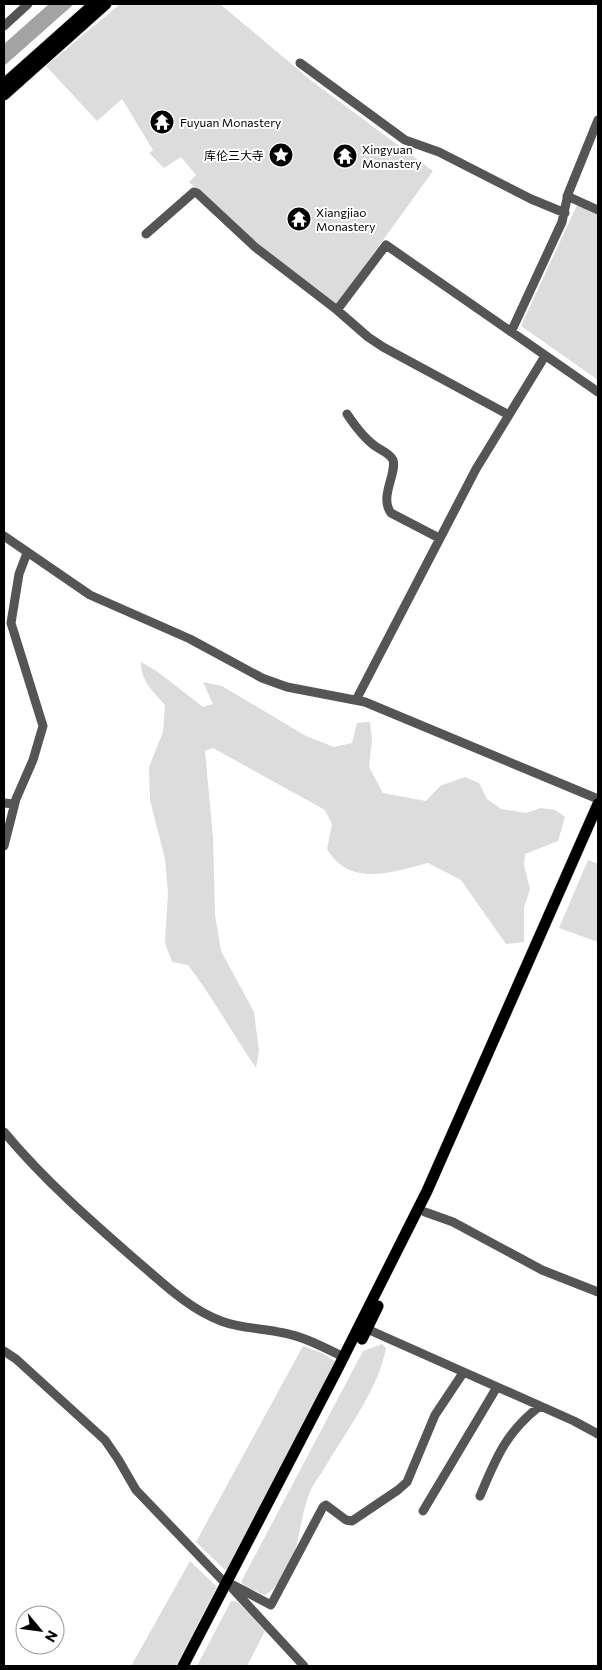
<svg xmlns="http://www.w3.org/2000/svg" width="602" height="1670" font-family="Commissioner,'Noto Sans SC',sans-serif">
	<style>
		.green { fill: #dcdcdc }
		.water { fill: #a3a3a3 }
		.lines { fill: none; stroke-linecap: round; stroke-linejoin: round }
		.major-casing { stroke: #dbdbdb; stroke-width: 12 }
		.minor { stroke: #555; stroke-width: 9 }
		.major { stroke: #000; stroke-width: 11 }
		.labels { text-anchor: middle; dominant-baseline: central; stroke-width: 4; stroke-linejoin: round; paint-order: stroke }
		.poi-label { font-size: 12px; fill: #000; stroke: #fff; text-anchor: start }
	</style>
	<rect width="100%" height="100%" fill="#fff"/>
	<!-- green -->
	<path class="green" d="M120,4h100l93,78 120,89 -97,134 -64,-49 -83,-74 7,-7 -15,-18 -17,11 -15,-15 4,-3 -31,-51 -25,22 -51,-55z
		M577,205l21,9v166l-77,-54z
		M141,662l17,10 45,35 10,-3 -10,-22 19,4 84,50 28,11 18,-4 5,-20 13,-1 2,18 -3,27 14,26 43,8 14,-15 25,-9 14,6 8,16 14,10 25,4 15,-5 14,2 10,7 -7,24 -33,13 -1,11 6,24 -6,19v34l-18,2 -45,-64 -33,-17c-36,9 -78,25 -101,-14l5,-25 -7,-14 -112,-62 -8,3 8,86 2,78 6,36 33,61 5,39 -3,17c-23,-34 -43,-70 -68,-103l-16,-3 -7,-19 3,-50 -3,-34 -15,-59 -1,-33 14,-35 2,-27c-12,-14 -24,-23 -24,-43z
		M588,860l10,4v78l-39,-14z
		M382,1344l4,4c-7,40 -39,82 -59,116 -6,11 -15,20 -19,33 -12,35 -8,75 -43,98l-19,-8 -5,-5 122,-231z
		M303,1346l19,7 14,9 -109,207 -2,1 -29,-28z
		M190,1561l27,26 -41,79h-45z
		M231,1601l7,1 27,29 -18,35h-50z"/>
	<!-- water -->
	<path class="water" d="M49,4h25l-70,62v-22z"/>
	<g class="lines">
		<defs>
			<path id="major" d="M4,84l90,-80
				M4,95l102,-91
				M362,1339l16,-33
				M183,1666l154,-296 90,-179 171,-387"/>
		</defs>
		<!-- major casing -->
		<use href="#major" class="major-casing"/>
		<!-- minor -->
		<path class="minor" d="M4,26l24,-22
			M300,63l105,77 34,12 92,47 34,14
			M567,196l31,14
			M146,234l48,-42 3,1 58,54 82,63 49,-65 212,147
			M337,310l31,27 15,10 126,68
			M511,332l51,-110 6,-28 30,-74
			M347,414c8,12 18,26 31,34 5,3 12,6 15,12 4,14 -14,37 -2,53l48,25
			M4,536l86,59 100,44 72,39 25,9 78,15 233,97
			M356,700l120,-231 69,-113
			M4,803l10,1
			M4,846l12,-47 17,-39 10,-34 -32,-103 8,-49 8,-21
			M4,1132c40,48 87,89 134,130 25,21 51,47 83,59 21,8 42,7 63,12 21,4 41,15 60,24
			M425,1212l28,10 89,48 56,22
			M367,1329l207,92 24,13
			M4,1351l12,8 89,81 13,19 18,31 90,94
			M480,1496c16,-38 26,-64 60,-90
			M423,1511l74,-124
			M233,1585l38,20 52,-98 3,-2 20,15 6,1 46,-31 9,-8 28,-67 28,-42
			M232,1588l72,78"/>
		<!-- major -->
		<use href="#major" class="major"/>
	</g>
	<!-- icons -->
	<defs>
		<symbol id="temple-disc" viewBox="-11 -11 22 22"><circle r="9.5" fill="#000" stroke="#fff"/><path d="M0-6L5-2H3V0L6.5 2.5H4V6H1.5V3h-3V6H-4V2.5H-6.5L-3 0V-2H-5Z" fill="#fff"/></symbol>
		<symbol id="sight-disc" viewBox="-11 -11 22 22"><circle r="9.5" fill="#000" stroke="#fff"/><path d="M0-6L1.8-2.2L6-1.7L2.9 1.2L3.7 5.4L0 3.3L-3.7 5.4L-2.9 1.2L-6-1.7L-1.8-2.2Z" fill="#fff"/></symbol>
	</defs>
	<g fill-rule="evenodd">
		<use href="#temple-disc" x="148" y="108" width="28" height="28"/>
		<use href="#sight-disc" x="267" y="141" width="28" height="28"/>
		<use href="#temple-disc" x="331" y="142" width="28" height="28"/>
		<use href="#temple-disc" x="285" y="205" width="28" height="28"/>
	</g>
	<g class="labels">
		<!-- poi labels -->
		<g class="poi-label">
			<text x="180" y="122">Fuyuan Monastery</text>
			<text x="362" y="149">Xingyuan<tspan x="362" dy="14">Monastery</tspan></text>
			<text x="264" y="155" text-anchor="end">库伦三大寺</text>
			<text x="316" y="212">Xiangjiao<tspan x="316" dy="14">Monastery</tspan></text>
		</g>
	</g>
	<!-- border -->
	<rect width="602" height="1670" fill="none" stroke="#000000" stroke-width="10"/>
	<!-- north arrow -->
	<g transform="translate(40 1630) rotate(119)"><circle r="24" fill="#ffffff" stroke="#999999"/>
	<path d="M0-4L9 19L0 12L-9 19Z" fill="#000000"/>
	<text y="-8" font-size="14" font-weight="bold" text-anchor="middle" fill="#000000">N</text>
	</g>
</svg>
